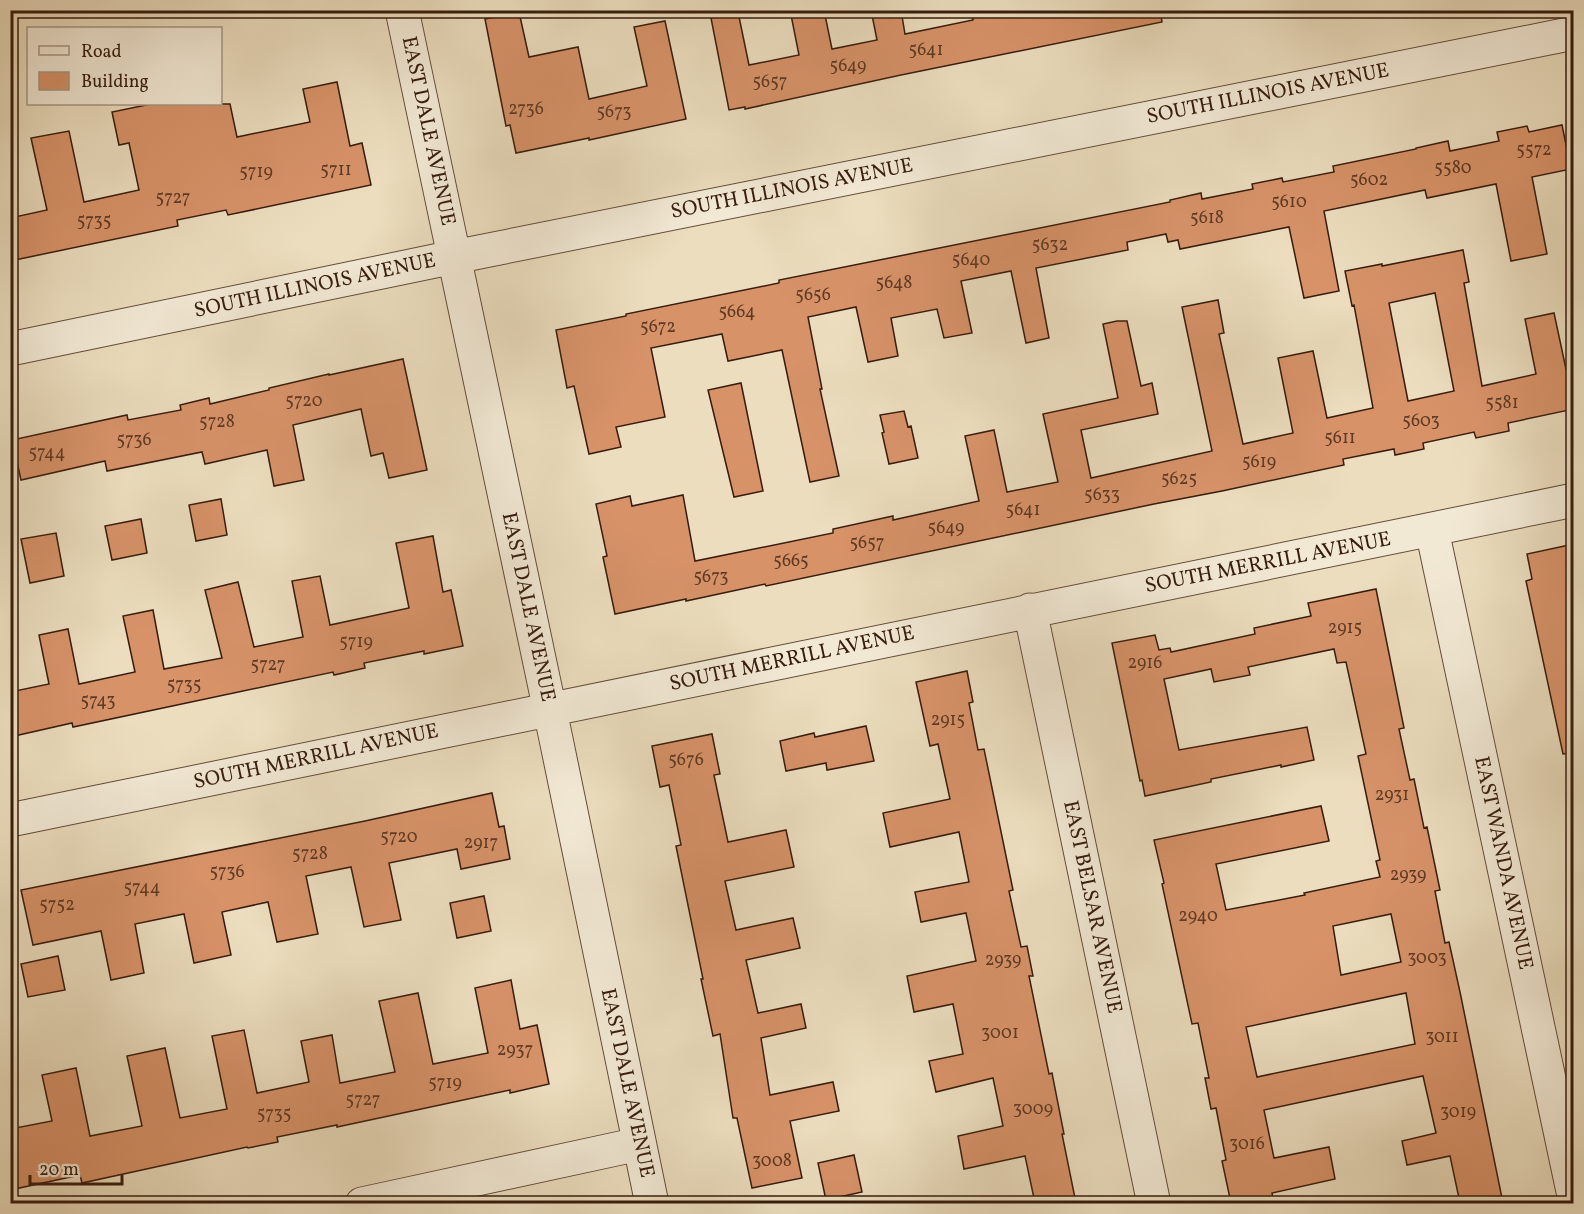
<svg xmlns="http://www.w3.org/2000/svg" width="1584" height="1214" font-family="Vollkorn,serif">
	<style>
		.building { fill: #d79268; stroke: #371c0e; stroke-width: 1.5; fill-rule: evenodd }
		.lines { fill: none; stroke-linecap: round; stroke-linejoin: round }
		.minor-casing { stroke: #644c3a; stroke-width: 35 }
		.minor { stroke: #f2e9d5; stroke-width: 33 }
		.labels { text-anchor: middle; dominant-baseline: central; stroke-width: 4.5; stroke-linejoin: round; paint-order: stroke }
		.number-label { font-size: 18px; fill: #5f3a24 }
		.street-label { font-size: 21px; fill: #371c0e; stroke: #f2e9d5 }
	</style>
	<rect width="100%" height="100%" fill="#ebddbe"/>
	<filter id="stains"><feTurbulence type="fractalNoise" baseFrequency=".00333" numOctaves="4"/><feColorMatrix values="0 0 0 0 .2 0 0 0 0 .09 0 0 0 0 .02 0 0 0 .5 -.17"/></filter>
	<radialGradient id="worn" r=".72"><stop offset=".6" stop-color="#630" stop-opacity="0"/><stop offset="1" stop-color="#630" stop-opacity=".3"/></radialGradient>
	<!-- building -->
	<path class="building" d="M790,10h34l8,39 45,-9 -6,-30h30l4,24 68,-14 -1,-6 17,-4h171l2,12 -261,53 -156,34v-2l-16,3 -18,-92 27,-6 11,53 50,-10z
		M519,12l10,45 49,-10 11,52 58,-13 -13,-59 31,-6 21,98 -97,21v-2l-73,15 -6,-28 -4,1 -21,-107z
		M337,82l13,64 12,-3 9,42 -143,30 -2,-5 -49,10 1,6 -168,35v-43l37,-8 -16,-72 38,-7 15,71 55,-12 -10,-47 -10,2 -7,-33 39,-8h79l7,33 73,-15 -7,-33z
		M1562,125l9,44 -39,8 15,77 -36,7 -15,-77 -69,14 -2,-8 -101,21 15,80 -35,7 -15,-71 -109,22 -2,-9 -10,2 -2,-8 -39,8 1,8 -92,18 13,70 -23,5 -15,-72 -50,10 11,52 -28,5 -7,-29 -46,9 7,38 -30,6 -12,-55 -48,10 14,72h-2l19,87 -29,6 -28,-132 -54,11 -6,-27 -71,14 14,69 -49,10 5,20 -32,7 -15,-68 -7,2 -11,-58 70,-14v-2l153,-31v-3l391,-78v-2l31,-7 1,6 51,-10 -1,-5 30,-6 1,4 51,-10 -1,-6 83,-17v-1l32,-7 2,10 49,-10 -2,-9 30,-6 2,6z
		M1463,250l6,32 -5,1 18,103 54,-12 -11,-55 29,-6 12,56 8,-2v42l-66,14 1,8 -33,7 -2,-6 -51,11 1,6 -29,6 -1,-6 -51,10 1,6 -122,26 -68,13 -388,82 -1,-2 -79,17v-2l-71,15 -12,-57 4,-1 -11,-52 34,-8 2,10 51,-11 12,66 138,-28v-4l60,-13v4l86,-19 -14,-65 29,-6 13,62 51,-10 -15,-68 75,-16 -15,-74 14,-3h10l14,65 11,-3 6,31 -77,16 10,48 121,-27 -30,-144 36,-7 6,33 -5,1 24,110 50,-11 -15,-75 35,-7 14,67 46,-10 -19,-103 -2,1 -7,-35 37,-7v2zM1435,293l19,98 -46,10 -19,-98z
		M403,359l24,111 -38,8 -6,-25 -12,3 -10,-47 -68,16 11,55 -30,6 -7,-36 -62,14 -3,-12 -95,19 -2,-10 -84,19 -9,-40 115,-25 1,5 53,-10 -1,-5 29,-7 1,6 59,-14v-2l60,-14v1z
		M741,383l22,108 -29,6 -26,-107z
		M904,411l4,16 3,-1 7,32 -29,6 -7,-31 2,-1 -4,-17z
		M221,499l6,36 -31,6 -7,-36z
		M141,519l6,34 -35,7 -7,-34z
		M56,533l8,43 -34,7 -9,-44z
		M433,536l10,56 8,-2 12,56 -39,8v-3l-60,12 1,5 -31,7 -1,-3 -260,55 -1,-4 -62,14v-45l39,-8 -10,-49 29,-6 11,55 56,-12 -12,-56 30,-6 11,59 58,-11 -17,-68 33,-8 16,65 49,-10 -11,-56 28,-5 10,49 79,-17 -13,-65z
		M1574,544v209l-11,1 -37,-173 6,-2 -5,-25z
		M1376,589l28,139 -5,1 11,51 4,-1 10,49 3,-1 13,63 -5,1 10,52 4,-1 11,50 43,211h-43l-10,-47 -43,9 -5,-24 34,-8 -13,-57 -159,34 10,48 55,-11 6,32 -63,14 2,10h-43l-9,-42 4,-1 -10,-52 -5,1 -6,-31h4l-11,-55 -6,1 -30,-140 2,-1 -10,-43 167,-34 8,35 -113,23 10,46 79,-15 -1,-2 76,-16 -4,-16 4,-1 -22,-104 8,-2 -20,-92 -9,1 -3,-14 -86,18 2,8 -36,7 -3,-13 -47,10 15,71 128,-23 7,33 -33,7v-2l-70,14v3l-66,14 -3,-16 -2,1 -28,-138 43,-8 4,15 11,-2 1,4 84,-18 -1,-6 57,-12 -3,-13zM1391,914l10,48 -60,13 -8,-49zM1406,993l9,51 -158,33 -11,-50z
		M967,671l6,31 -4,1 9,47 6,-1 29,141 -4,1 12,56 6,-1 6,30h-4l20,98 3,-1 12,61h-2l14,69h-41l-10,-47 -61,13 -6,-33 45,-10 -10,-48 -57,14 -7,-31 34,-7 -10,-50 -39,8 -7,-36 69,-15 -10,-48 -45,9 -6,-30 54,-10 -10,-50 -69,15 -7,-34 67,-14 -12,-55 -8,2 -14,-64z
		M866,726l8,35 -47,9 -1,-7 -40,8 -6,-30 34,-8 1,4z
		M712,734l8,40 -6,1 14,67 58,-12 8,37 -69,14 11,49 57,-12 7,30 -54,12 12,53 43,-9 5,24 -45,10 9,57 63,-13 6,29 -49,10 12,57 -50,10 -15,-70h-4l-13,-84 -7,2 -12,-57h2l-27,-133 5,-1 -12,-60 -9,2 -8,-41z
		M492,793l7,34 5,-1 6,33 -49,10 -4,-20 -68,14 12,57 -37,7 -13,-60 -45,9 12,58 -41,8 -9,-40 -46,10 9,43 -37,8 -10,-49 -49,10 9,49 -33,7 -10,-49 -68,14 -12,-55 344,-69z
		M484,896l7,35 -34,7 -7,-35z
		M58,956l7,34 -37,7 -7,-33z
		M511,980l9,49 17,-4 12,59 -39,9v-3l-173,37v-2l-60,12 1,5 -30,6 -1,-1 -165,36 -2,-8 -70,15v-61l42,-8 -10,-46 34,-7 14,68 52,-10 -15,-70 38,-8 15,70 47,-9 -15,-73 32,-6 13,63 52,-11 -8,-41 31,-6 8,48 55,-11 -16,-71 39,-8 15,71 55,-11 -13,-65z
		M854,1155l8,37 -36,8 -8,-37z"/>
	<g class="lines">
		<defs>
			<path id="minor" d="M402,10l154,729 96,465
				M10,349l444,-92 1120,-224
				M1432,530l142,666
				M1030,610l124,594
				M10,820l1564,-320
				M362,1204l277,-60"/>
		</defs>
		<!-- minor casing -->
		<use href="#minor" class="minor-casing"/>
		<!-- minor -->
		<use href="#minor" class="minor"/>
	</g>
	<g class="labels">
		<!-- number labels -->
		<g class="number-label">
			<text x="926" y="50">5641</text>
			<text x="848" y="66">5649</text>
			<text x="770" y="82">5657</text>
			<text x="526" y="109">2736</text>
			<text x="614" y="112">5673</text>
			<text x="1534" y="150">5572</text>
			<text x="1453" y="168">5580</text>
			<text x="336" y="170">5711</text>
			<text x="256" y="172">5719</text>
			<text x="1369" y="180">5602</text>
			<text x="173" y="198">5727</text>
			<text x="1289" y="202">5610</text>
			<text x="1207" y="218">5618</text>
			<text x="94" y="221">5735</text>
			<text x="1050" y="245">5632</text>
			<text x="971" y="260">5640</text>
			<text x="894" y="283">5648</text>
			<text x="813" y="295">5656</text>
			<text x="737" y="312">5664</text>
			<text x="658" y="327">5672</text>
			<text x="304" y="401">5720</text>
			<text x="1502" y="403">5581</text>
			<text x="1421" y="421">5603</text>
			<text x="217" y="422">5728</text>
			<text x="1340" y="438">5611</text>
			<text x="134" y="440">5736</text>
			<text x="47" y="453">5744</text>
			<text x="1259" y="462">5619</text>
			<text x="1179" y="479">5625</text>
			<text x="1102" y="495">5633</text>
			<text x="1023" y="510">5641</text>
			<text x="946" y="528">5649</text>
			<text x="867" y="543">5657</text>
			<text x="791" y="561">5665</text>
			<text x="711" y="577">5673</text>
			<text x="1345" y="628">2915</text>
			<text x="356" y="642">5719</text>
			<text x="1145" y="663">2916</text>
			<text x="268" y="665">5727</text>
			<text x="184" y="685">5735</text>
			<text x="98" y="701">5743</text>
			<text x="948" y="720">2915</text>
			<text x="686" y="760">5676</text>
			<text x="1392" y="795">2931</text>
			<text x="399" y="837">5720</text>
			<text x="481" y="843">2917</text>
			<text x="310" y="854">5728</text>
			<text x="227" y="872">5736</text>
			<text x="1408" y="875">2939</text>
			<text x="142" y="888">5744</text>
			<text x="57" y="905">5752</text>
			<text x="1198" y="916">2940</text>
			<text x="1427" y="958">3003</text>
			<text x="1003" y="960">2939</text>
			<text x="1000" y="1033">3001</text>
			<text x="1442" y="1037">3011</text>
			<text x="515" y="1050">2937</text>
			<text x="445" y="1083">5719</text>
			<text x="363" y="1100">5727</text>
			<text x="1033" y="1109">3009</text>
			<text x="1458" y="1112">3019</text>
			<text x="274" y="1114">5735</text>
			<text x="1247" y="1144">3016</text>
			<text x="772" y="1161">3008</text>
		</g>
		<!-- street labels -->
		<g class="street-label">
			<text transform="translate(1268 94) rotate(-11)">SOUTH ILLINOIS AVENUE</text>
			<text transform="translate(428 131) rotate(78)">EAST DALE AVENUE</text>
			<text transform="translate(792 189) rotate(-11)">SOUTH ILLINOIS AVENUE</text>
			<text transform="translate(315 286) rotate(-12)">SOUTH ILLINOIS AVENUE</text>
			<text transform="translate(1268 563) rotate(-11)">SOUTH MERRILL AVENUE</text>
			<text transform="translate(528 607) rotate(78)">EAST DALE AVENUE</text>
			<text transform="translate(792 659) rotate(-12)">SOUTH MERRILL AVENUE</text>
			<text transform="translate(316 757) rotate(-12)">SOUTH MERRILL AVENUE</text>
			<text transform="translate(1503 863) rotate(78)">EAST WANDA AVENUE</text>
			<text transform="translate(1092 907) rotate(78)">EAST BELSAR AVENUE</text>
			<text transform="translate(627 1083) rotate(78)">EAST DALE AVENUE</text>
		</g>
	</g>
	<!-- margin -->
	<rect width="1584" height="1214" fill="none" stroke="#ebddbe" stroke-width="36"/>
	<rect x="12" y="12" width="1560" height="1190" fill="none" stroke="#371c0e" stroke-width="3"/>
	<rect x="18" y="18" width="1548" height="1178" fill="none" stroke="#371c0e" stroke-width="1.5"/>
	<!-- legend -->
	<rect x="27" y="27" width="195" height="78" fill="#f2e9d5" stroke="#a79785" stroke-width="1.5"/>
	<rect x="39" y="46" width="30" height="9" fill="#f2e9d5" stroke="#a79785" stroke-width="1.5"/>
	<text x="81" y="57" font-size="18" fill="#371c0e">Road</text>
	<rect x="39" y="72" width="30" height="18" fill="#d79268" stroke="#a79785" stroke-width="1.5"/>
	<text x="81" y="87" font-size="18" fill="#371c0e">Building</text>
	<!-- scale -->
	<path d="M30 1175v9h92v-9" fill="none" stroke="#371c0e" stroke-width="3"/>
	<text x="39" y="1175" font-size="18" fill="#371c0e" stroke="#f2e9d5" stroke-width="4.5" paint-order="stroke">20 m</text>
	<rect width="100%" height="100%" filter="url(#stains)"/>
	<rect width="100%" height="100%" fill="url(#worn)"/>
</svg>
